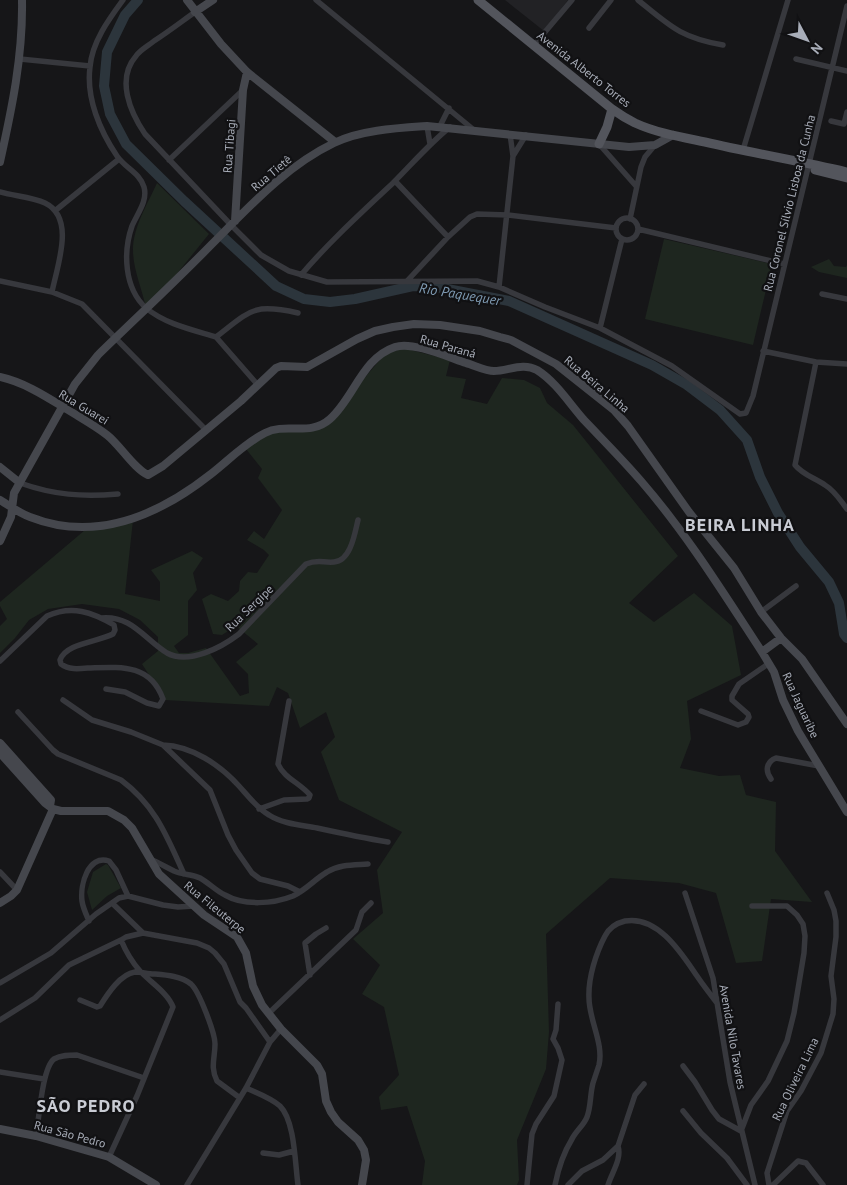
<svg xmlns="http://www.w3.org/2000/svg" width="847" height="1185" font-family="'PT Sans',sans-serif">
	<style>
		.built { fill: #222225 }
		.green { fill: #1e261f }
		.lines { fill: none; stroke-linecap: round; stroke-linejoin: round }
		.river { stroke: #2c353c; stroke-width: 10 }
		.street { stroke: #37383d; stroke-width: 5.5 }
		.secondary { stroke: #45474d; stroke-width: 8 }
		.primary { stroke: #53555c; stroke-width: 9 }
		.labels { text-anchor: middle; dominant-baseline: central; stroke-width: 4.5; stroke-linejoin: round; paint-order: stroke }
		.street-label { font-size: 12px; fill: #a8adb8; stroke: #111113 }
		.water-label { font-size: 14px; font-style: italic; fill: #7f9bb3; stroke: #111113 }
		.district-label { font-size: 18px; font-weight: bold; letter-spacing: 1px; fill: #c9ccd4; stroke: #111113 }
	</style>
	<rect width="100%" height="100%" fill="#161618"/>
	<!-- built -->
	<path class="built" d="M505,0h63l-24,31z"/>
	<!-- green -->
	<path class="green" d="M157,183l52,51 -51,63 -12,11c-4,-19 -13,-39 -13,-58 0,-23 15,-47 24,-67z
		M664,239l108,25 -19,81 -108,-26z
		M829,259l5,7 12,1 1,-2v13l-28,-6 -8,-5z
		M403,348l47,12 -4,16 20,3 -5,19 26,6 15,-26 22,2 16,8 7,15 26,22 105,131 -49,47 25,19 40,-29 38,33 9,49 -54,26 4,38 -11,29 39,8 21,-1 6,20 30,7 -1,49 37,51 -41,-3 -9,62 -26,2 -20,-70 -37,-10 -69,-5 -64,56 3,98 -3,37 -29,71 2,40 -2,5h-95l3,-24 -18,-55 -26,4 -2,-13 20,-22 -15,-68 -22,-13 18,-29 -27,-26 30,-26 -6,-43 25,-38 -63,-32 -18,-48 14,-15 -9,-25 -26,16 -12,-35 -11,-6 -8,19 -104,-6 -23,-36 16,-13v-14l-18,-17 -21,-11 -37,-5 -34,5 -19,11 -14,18 -15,15v-27l7,-7 -7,-13v-4l85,-72 48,-10 -8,74 35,7v-19l-9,-12 41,-19 11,7 -10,15 4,17 -9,11v34l-14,11 5,7h9l18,-5 34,48 9,-3 -1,-19 -12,-12 22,-18 -22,-18 -14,9 -9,-1 -11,-35 9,-5 17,7 11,-10 1,-10 8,-9 9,1 12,-18 -5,-5 -17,-10 7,-9 10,8 18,-29 -24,-32 4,-9 -16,-20 22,-16 48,-8 14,-7 49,-57 10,-10z
		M106,864l2,1 13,23 -14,8 -15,14 -5,-18 6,-20z"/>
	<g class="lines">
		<!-- river -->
		<path class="river" d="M138,0l-13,15 -18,37 -3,34 6,28 16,30 58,57 92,85 28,13 26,3 25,-3 58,-13 29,2 67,13 143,64 35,20 33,25 27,30 13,37 18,36 22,34 29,35 10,21 5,31 3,4"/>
		<!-- street -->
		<path class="street" d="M123,0c-14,19 -31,42 -33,67 -4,31 10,64 27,89 8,12 23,17 27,31 4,14 -7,27 -12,39 -9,26 -8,62 14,82 19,16 47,22 70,29
			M316,0l158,130
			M638,0c32,26 43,38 85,45
			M195,12c-14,10 -27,20 -41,29 -6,5 -14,9 -18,15 -20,23 -6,56 9,78l86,91 30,30 28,16 38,11 150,-1 22,6 46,20 55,21 72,38 68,48 6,-1 7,-17 94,-390
			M589,28l22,-28
			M534,45l38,-45
			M20,59l70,7
			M796,59l51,12
			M831,121l13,3 3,-12
			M427,126l3,18
			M440,126l9,-18
			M599,144l37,42
			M743,150l45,-150
			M513,156l13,-21
			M169,160l74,-70
			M395,181l53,56
			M0,192c14,4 32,5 45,11 31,15 12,63 7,89
			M56,210l63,-51
			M616 229a11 11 0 1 1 22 0a11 11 0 1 1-22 0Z
			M630,219l11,-52 4,-10 10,-12
			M638,229l146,35
			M301,275c28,-33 60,-62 92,-92 19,-19 36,-39 57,-56
			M408,280l40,-43 22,-20 7,-3 31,1 108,13
			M0,281l52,11 30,12 123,125
			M499,287l14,-131 -3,-22
			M822,294l25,5
			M600,328l22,-89
			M216,337c35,-27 37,-34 82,-24
			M216,337l41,47
			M763,351l53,11 31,2
			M816,362l-21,103c8,10 20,13 30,20 10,6 15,15 22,24
			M20,483c34,12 62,14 98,11
			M761,612l35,-26
			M101,618c31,-3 43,21 66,35 22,12 55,-6 72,-19l67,-70c12,-5 17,-1 28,-2 17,-1 21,-30 24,-42
			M0,661l47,-45c25,-11 45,-4 67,9l1,5 -2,4c-15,8 -47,9 -53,26l1,4c8,6 17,5 27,4 31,-1 62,-5 75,31l-4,7 -12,-3 -22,-11 -19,-3
			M63,700l29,20 39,12 32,13 47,45 18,45 8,15 16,23 8,6 28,7 12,6
			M701,711l37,14 8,-3 3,-5 -1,-3 -16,-14v-4l7,-12 29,-20
			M18,712l35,38 5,4 63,26c35,26 46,57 63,94
			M163,745c29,1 57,20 76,41 9,10 18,22 30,29 14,9 32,10 48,13 23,5 47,10 71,14
			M771,779c-6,-8 -5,-17 5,-21l43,8
			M259,809l25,-9 23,-1 2,-1 1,-3c-10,-12 -26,-17 -32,-31l11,-63
			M150,859c9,4 16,8 24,12 9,4 18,3 26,7 9,5 16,13 25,17 19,11 48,9 68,1 13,-6 22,-17 34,-24 13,-8 27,-7 41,-8
			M0,872l17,18
			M685,893l28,85 17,104 25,103
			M89,921c-3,-7 -6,-13 -7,-20 -2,-16 6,-47 27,-40l7,9 12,26
			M143,933l54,10 12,5 6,5 9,11 16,38 6,6 24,34
			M310,975l-5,-32 11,-9 10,-6
			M0,983l51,-30 45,-39 23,-16 9,-2 35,9 15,2 16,-1
			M80,1000l17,7 3,-1c7,-11 20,-32 35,-34 6,0 13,2 19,2 12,1 27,2 37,10 8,7 24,49 24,60 0,14 -5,23 2,37l23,17
			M269,1013l87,-83 6,-18 9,-9
			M0,1020l35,-22 34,-33 52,-25
			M683,1066l12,16 17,28 7,9 22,12 10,-26 17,-24 19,-40 7,-28 10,-60 1,-17 -2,-12 -6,-9 -10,-9h-35
			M0,1072l44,7
			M246,1088c11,5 25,10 34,18 15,15 15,58 18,79
			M683,1111l18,22 26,25 20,27
			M36,1136c3,-16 6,-68 18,-77 7,-4 15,-4 23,-4l67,23
			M263,1153l16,2 15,-4
			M109,1157l28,-61 36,-89c-5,-14 -23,-25 -33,-36 -8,-9 -14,-19 -19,-31l5,-3 17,-4 -31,-30
			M187,1185l59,-97 24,-46 11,-13
			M527,1185l5,-51 4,-10 18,-28 8,-36 -4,-12 -5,-9 3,-9 2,-26
			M555,1185c3,-15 9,-33 17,-46 4,-8 12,-14 15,-22 4,-10 3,-23 6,-34 2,-6 4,-12 6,-18 5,-21 -10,-45 -10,-67 -1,-20 7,-45 16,-62 4,-8 12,-13 20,-15 33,-6 57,33 72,55 6,9 13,18 20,27
			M568,1185l14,-14 21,-11 15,-14
			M608,1185c4,-13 14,-26 10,-39l17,-51 9,-11
			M769,1185l-2,-12 20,-62 14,-20 20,-38 12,-39 1,-15 -3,-23 5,-39v-16l-2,-11 -7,-17
			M773,1185l25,-24 8,2 17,22"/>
		<!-- secondary -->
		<path class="secondary" d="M187,0l34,44 26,28 88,70
			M195,12l18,-12
			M0,162c12,-54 23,-106 22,-162
			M235,221l8,-131 4,-18
			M0,377c28,6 54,25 78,39 10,6 20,12 29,19 13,10 27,34 41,40l15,-9 78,-65 35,-33 5,-2 26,1 50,-28 18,-8 18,-4 21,-3 26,1 40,6 20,6 11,3 45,24 58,46 14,16 61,86 45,56 27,44 20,26 21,21 45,65
			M0,467l20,16
			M0,500c10,6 19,13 30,17 66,26 129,-2 181,-43 18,-14 34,-31 54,-41 21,-11 45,4 65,-14 24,-21 32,-61 65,-72 17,-6 53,10 71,16 8,2 19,8 28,8 14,0 29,-9 43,-1 19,12 32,33 47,50 19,20 39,40 57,61 46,53 83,113 121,171
			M0,541l11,-24 3,-24 61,-109 23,-29c38,-37 77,-73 114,-111 37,-37 74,-78 122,-101 26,-13 64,-15 93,-17l202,21 26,-2 18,-10
			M781,638l-19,14 12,20 9,28 15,31 49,81
			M0,743l51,57 -1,6
			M0,753l45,50 8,6 8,2h47l16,9 8,8 27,46 45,41 33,22 9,16 7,33 9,19 19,24 36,36 5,9 4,27 5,11 7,10 20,18 6,10 2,10 -4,25
			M0,903l11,-7 6,-6 36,-81
			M0,1129l36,7 73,21 47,28"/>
		<!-- primary -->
		<path class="primary" d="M478,0l134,109c7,5 15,10 23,14 22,10 46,14 70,19 47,11 95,19 142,30
			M599,144l8,-17 5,-18
			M815,170l32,8"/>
	</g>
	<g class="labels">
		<!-- street labels -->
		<g class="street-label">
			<text transform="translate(584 69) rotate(38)">Avenida Alberto Torres</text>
			<text transform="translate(229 146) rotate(-86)">Rua Tibagi</text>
			<text transform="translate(271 173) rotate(-40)">Rua Tietê</text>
			<text transform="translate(789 203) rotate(-76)">Rua Coronel Sílvio Lisboa da Cunha</text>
			<text transform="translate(448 346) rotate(16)">Rua Paraná</text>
			<text transform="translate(597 384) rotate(40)">Rua Beira Linha</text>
			<text transform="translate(84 407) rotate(31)">Rua Guarei</text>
			<text transform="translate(249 608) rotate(-44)">Rua Sergipe</text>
			<text transform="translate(801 705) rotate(65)">Rua Jaguaribe</text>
			<text transform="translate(215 907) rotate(39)">Rua Fileuterpe</text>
			<text transform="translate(733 1037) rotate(80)">Avenida Nilo Tavares</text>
			<text transform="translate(795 1079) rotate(-64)">Rua Oliveira Lima</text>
			<text transform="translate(70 1134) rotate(15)">Rua São Pedro</text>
		</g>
		<!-- water labels -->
		<g class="water-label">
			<text transform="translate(460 294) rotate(9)">Rio Paquequer</text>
		</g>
		<!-- district labels -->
		<g class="district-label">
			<text x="740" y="524">BEIRA LINHA</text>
			<text x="86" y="1105">SÃO PEDRO</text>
		</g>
	</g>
	<!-- north arrow -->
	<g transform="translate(807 40) rotate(131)" stroke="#111113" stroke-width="4" paint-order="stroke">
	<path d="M0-4L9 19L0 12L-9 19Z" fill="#a8adb8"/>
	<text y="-8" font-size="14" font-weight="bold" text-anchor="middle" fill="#a8adb8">N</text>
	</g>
</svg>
